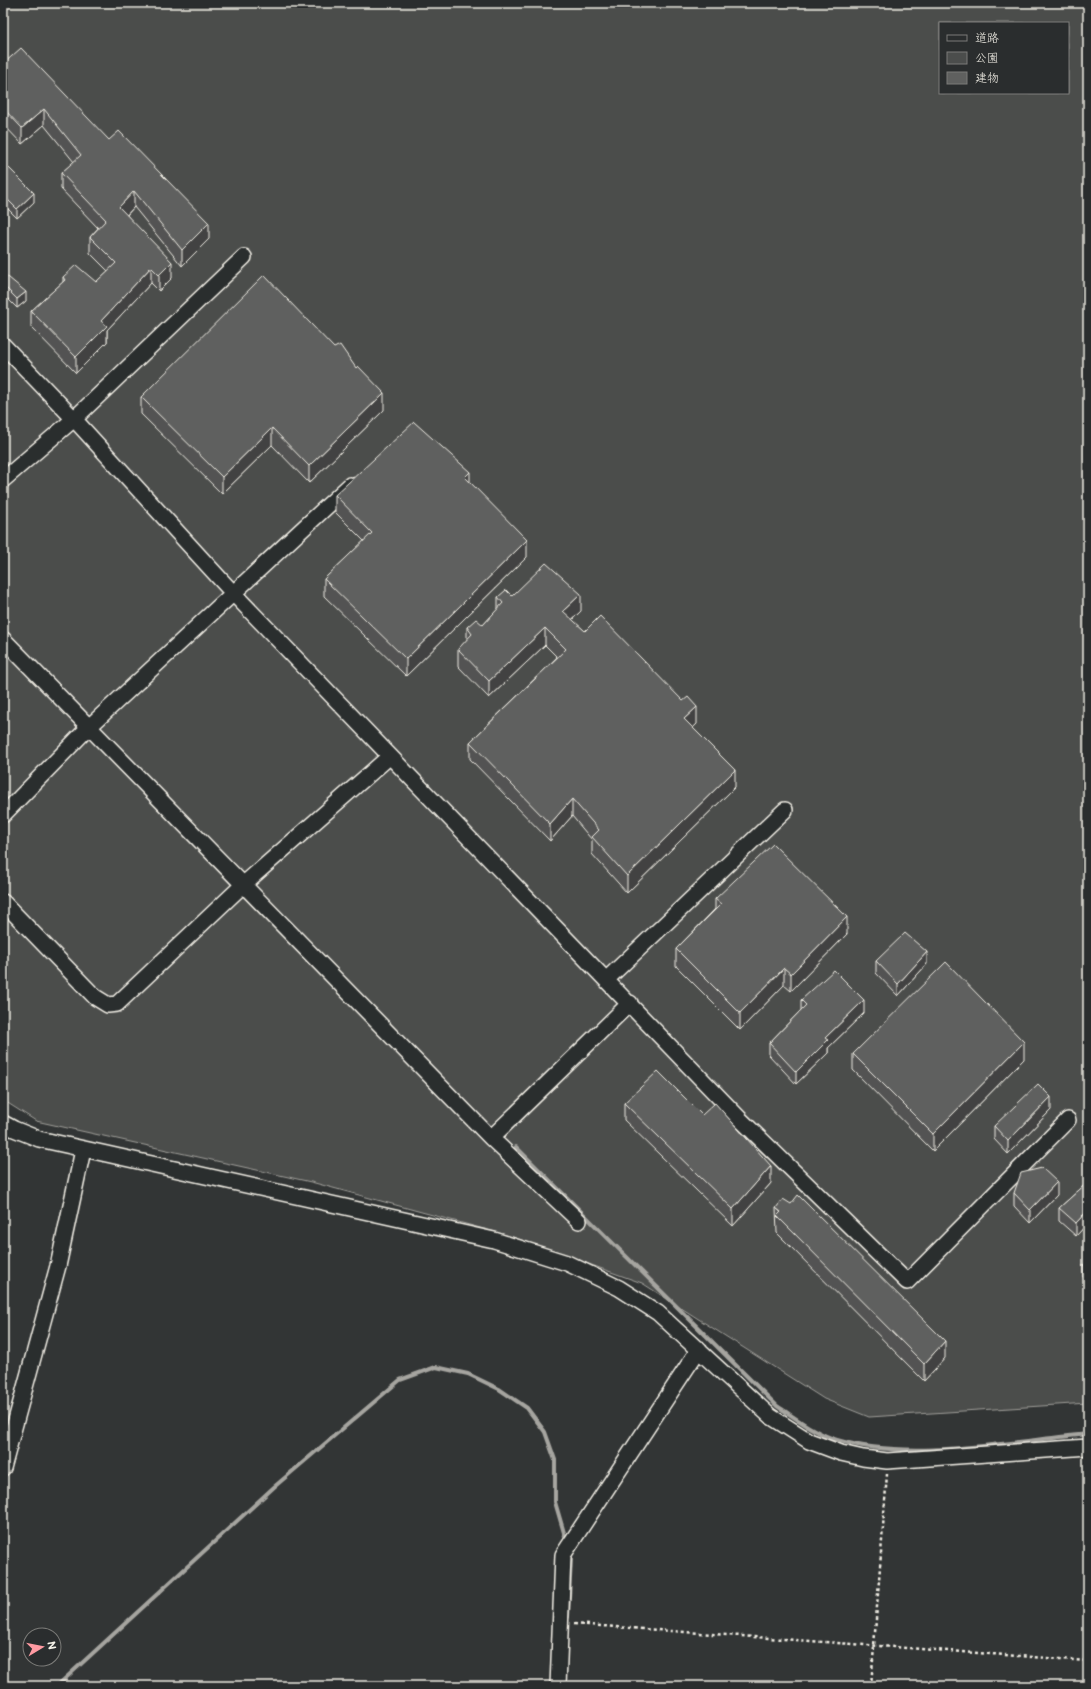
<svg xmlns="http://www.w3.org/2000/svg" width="1091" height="1689" font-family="'Balsamiq Sans','Klee One',sans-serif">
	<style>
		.green { fill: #4b4d4c; stroke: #a09f9a; fill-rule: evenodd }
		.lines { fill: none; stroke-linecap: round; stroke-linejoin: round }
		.stream { stroke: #a6a5a0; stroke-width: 4 }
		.minor-casing { stroke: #f4f1e8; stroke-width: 18 }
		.path { stroke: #f4f1e8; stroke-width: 2.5; stroke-dasharray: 3 3; stroke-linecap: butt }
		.minor { stroke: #2a2d2e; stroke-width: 15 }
		.wall { fill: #525352; stroke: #f4f1e8 }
		.shaded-wall { fill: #424342; stroke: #f4f1e8 }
		.building { fill: #5f605f; stroke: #f4f1e8 }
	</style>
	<rect width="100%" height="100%" fill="#323535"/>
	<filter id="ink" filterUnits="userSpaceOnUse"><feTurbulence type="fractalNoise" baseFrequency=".025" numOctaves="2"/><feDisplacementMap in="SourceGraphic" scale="8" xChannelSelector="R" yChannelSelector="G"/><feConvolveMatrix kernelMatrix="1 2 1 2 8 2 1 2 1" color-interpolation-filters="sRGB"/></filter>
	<g filter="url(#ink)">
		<!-- green -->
		<path class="green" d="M3,3h1085v1400l-219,14 -45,-18 -182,-116 -132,-47 -199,-54 -275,-61 -33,-21zM940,23h128v70h-128z"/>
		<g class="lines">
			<!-- stream -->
			<path class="stream" d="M516,1147l261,259c19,12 39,28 60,34 74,22 175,1 251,-6
				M568,1617l3,-58 -1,-5
				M57,1686l217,-199 126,-107 36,-13 32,7 31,15 28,19 18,24 10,28v42l12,41"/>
			<defs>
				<path id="minor" d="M3,345l71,74 159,174 157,163 350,363 167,163 161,-162
					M3,480l71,-61 170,-162
					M3,639l488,499 88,83
					M3,815l86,-88 261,-242
					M3,902l92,95 13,8 9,-1 127,-120 146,-128
					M606,980l179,-170
					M3,1123l11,6 25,10 455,101 73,23 52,25 39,25 112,103 39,25 32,12 22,5 24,3 201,-14
					M491,1138l139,-135
					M3,1468l55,-202 25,-116
					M558,1686l5,-131 136,-206"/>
			</defs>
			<!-- minor casing -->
			<use href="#minor" class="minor-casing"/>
			<!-- path -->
			<path class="path" d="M574,1624l514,37
				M871,1686l16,-212"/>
			<!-- minor -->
			<use href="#minor" class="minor"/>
		</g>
		<!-- wall -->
		<path class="wall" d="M3,64l106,76 100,99 -27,27 -48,-59 -7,8 45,63 -13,13 -8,-8 -44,47v12l-31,31 -45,-46v-16l32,-29v-5l33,5 12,-11 -18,-18v-16l8,-9 -37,-39v-16l13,-11 -30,-37 -22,19 -19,-20z
			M3,162l31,40 -17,16 -14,-14z
			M3,273l23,28 -9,7 -14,-14z
			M141,397l243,13 -75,73 -37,-38 -50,49 -81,-80z
			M470,482l57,75 -121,119 -82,-80v-17l40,-38 -29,-29v-17z
			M512,596l69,15 -9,9 13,11 112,93 -4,4 42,59 -108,106 -35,-39v-14l-20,-24 -22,25 -80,-82v-17l87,-85 -12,-12 -56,53 -31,-32v-17l9,-9v-13l16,-2 15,-16v-12z
			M715,899l132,35 -56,57 -7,-6 -44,45 -64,-64v-17l39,-40z
			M876,961l51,3 -29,32 -22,-23z
			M801,1000l63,13 -36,35v5l-32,31 -27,-29v-12l32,-33z
			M853,1054l171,5 -91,92 -80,-81z
			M624,1103l78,12 69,68 -38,43 -109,-106z
			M1051,1110l-43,44 -14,-15v-13z
			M1088,1182v41l-12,13 -17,-15v-13z
			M1014,1193l43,2 -27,28 -16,-17z
			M776,1208l169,150 -21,23 -147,-148z
			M1088,1260v22l-5,-5v-12z"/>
		<!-- shaded-wall -->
		<path class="shaded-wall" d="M44,109v16l-22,19v-16z
			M134,191v16l-15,16v-16z
			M34,193v9l-17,16v-9z
			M209,223v16l-27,27v-16z
			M172,262v16l-13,13v-16z
			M151,267v16l-44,47v12l-31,31v-16l25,-36z
			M26,292v9l-9,7v-9z
			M384,393v17l-75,73v-17z
			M272,428v17l-50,49v-17z
			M470,472v17l-5,-12z
			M527,540v17l-121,119v-17z
			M581,594v17l-18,17v-17z
			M545,628v17l-56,53v-17z
			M697,707v17l-13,12v-17z
			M735,770v17l-108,106v-17z
			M572,799v17l-22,25v-17z
			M847,917v17l-56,57v-17z
			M927,952v12l-29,32v-12z
			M784,968v17l-44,45v-17z
			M864,1000v13l-36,35v5l-32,31v-12l29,-34z
			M1024,1042v17l-91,92v-17z
			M1051,1097v13l-43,44v-13z
			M771,1166v17l-38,43v-17z
			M1057,1182v13l-27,28v-13z
			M1088,1210v13l-12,13v-13z
			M945,1341v17l-21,23v-17z"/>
		<!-- building -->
		<path class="building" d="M21,48l88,92 10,-9 90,92 -27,27 -48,-59 -15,16 53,55 -13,13 -8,-8 -50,54 6,5 -31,31 -45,-46 34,-31 -2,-3 13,-12 20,17 20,-19 -26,-26 16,-17 -45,-47 20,-18 -37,-46 -22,19 -19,-20v-44z
			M3,162l31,31 -17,16 -14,-14z
			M3,273l23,19 -9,7 -14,-14z
			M264,275l70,73 6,-3 16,23 2,-2 26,27 -75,73 -37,-38 -50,49 -81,-80z
			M414,422l56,50 -5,5 62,63 -121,119 -82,-80 48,-46 -37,-38z
			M546,563l35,31 -18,17 22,20 15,-15 83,85 5,-4 9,10 -13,12 51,51 -108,106 -35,-39 7,-7 -27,-31 -22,25 -80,-82 96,-93 -21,-21 -56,53 -31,-32 14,-15 -5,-7 9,-8 7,6 20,-22 -5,-6 8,-7 6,6z
			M773,844l74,73 -56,57 -7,-6 -44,45 -64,-64 45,-45 -6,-5z
			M905,933l22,19 -29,32 -22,-23z
			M946,962l78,80 -91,92 -80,-80z
			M834,970l30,30 -39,38 3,2 -32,32 -27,-29 37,-38 -5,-5z
			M658,1071l44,44 13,-12 56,63 -38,43 -109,-106z
			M1038,1084l13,13 -43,44 -14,-15z
			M1042,1168l15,14 -27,28 -16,-17 7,-20z
			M1088,1182v28l-12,13 -17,-15z
			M798,1195l147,146 -21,23 -147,-148 4,-4 -5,-4 7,-9 8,5z
			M1088,1260v9l-5,-4z"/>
	</g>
	<!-- margin -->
	<rect width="1091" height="1689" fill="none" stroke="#2a2d2e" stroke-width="16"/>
	<rect x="8" y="8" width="1075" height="1673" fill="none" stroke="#f4f1e8" stroke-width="1.5" filter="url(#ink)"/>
	<!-- legend -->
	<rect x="939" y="22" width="130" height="72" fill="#2a2d2e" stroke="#7b7b78"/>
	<rect x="947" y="35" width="20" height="6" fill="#2a2d2e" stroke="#7b7b78"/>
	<text x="975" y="42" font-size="12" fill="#f4f1e8">道路</text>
	<rect x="947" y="52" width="20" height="12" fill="#4b4d4c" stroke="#7b7b78"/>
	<text x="975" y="62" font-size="12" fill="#f4f1e8">公園</text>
	<rect x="947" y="72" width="20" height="12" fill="#5f605f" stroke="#7b7b78"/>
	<text x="975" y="82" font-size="12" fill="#f4f1e8">建物</text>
	<!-- north arrow -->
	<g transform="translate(42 1647) rotate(80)"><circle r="19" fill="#2a2d2e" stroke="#7b7b78"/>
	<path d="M0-3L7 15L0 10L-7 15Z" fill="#ff9aa2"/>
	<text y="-6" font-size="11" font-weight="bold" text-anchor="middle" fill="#f4f1e8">N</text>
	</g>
</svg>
